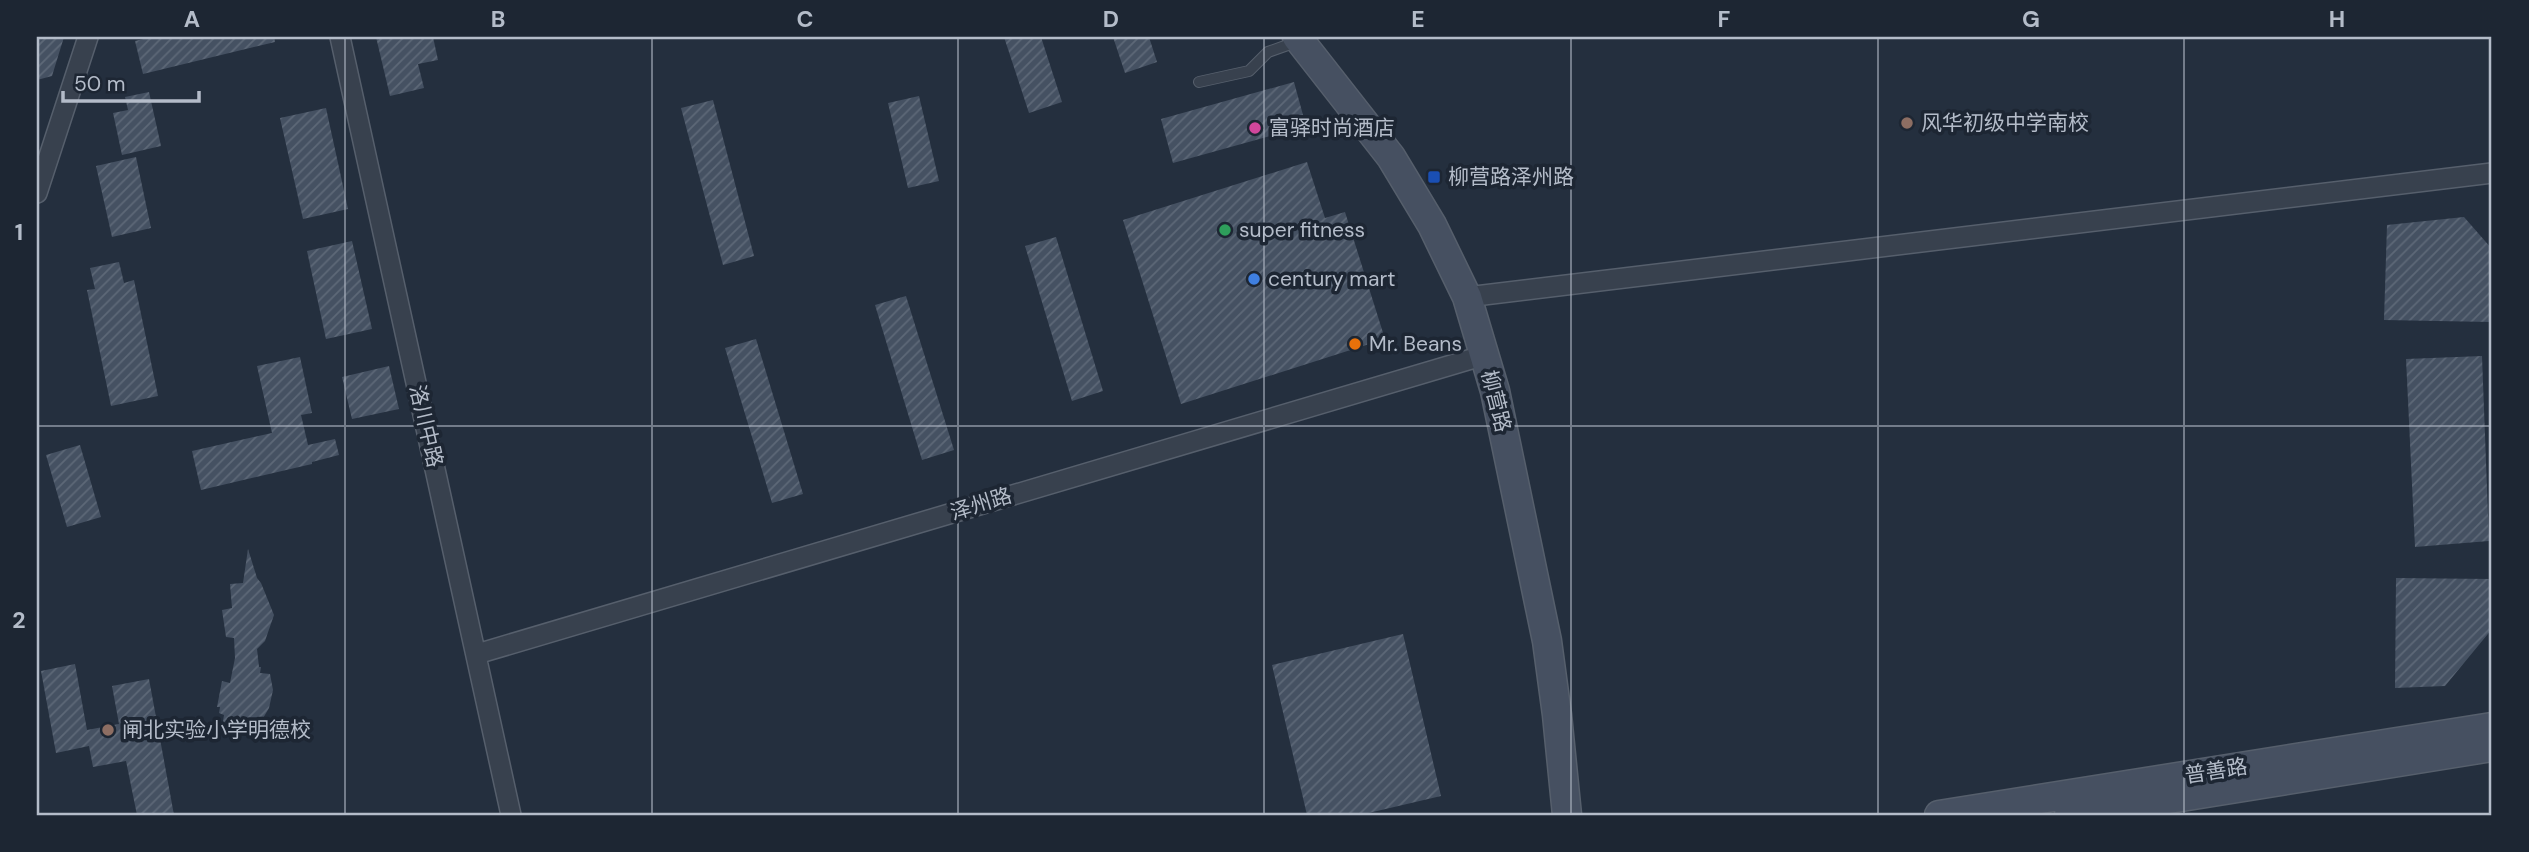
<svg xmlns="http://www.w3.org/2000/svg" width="2529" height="852" font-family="'DM Sans','Noto Sans SC',sans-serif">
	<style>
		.building { fill: url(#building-hatch) }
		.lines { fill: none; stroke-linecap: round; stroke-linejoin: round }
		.lane-casing { stroke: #565f6c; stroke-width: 12 }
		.street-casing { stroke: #565f6c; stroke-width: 22 }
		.secondary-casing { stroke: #565f6c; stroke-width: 31 }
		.lane { stroke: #38414e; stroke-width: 10 }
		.street { stroke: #38414e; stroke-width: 19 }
		.secondary { stroke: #465061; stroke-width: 28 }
		.grid { fill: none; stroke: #b4bcc9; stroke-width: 2; stroke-opacity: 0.55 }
		.education-dot { fill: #8d6e63; stroke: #1d2633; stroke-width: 2.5 }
		.hotel-dot { fill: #d1479c; stroke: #1d2633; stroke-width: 2.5 }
		.transit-dot { fill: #1a4fb4; stroke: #1d2633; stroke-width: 2.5 }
		.leisure-dot { fill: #2e9e5b; stroke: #1d2633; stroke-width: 2.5 }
		.shop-dot { fill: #3f7fe0; stroke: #1d2633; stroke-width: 2.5 }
		.food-dot { fill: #e8710a; stroke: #1d2633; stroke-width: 2.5 }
		.labels { text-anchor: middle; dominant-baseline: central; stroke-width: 7; stroke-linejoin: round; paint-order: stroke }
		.poi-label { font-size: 21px; fill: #b4bcc9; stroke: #1d2633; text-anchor: start }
		.street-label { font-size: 21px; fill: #b4bcc9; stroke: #1d2633 }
		.neatline { fill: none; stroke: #b4bcc9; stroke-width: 2.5 }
		.grid-label { font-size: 23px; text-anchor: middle; font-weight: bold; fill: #b4bcc9 }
	</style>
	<defs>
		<pattern id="building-hatch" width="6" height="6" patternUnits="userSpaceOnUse" patternTransform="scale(1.75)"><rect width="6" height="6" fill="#455162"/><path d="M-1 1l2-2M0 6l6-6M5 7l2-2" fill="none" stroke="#5d6877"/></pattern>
	</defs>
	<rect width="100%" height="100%" fill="#242f3e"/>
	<!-- building -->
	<path class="building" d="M37,37h27l-12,39 -15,4z
		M152,37h122l1,5 -132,32 -8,-33z
		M376,37h57l5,23 -20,4 6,24 -34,8z
		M1004,37h37l21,65 -33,11z
		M1113,37h36l8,25 -32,11z
		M1294,82l12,44 -133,37 -12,-44z
		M149,92l12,54 -39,9 -9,-42 15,-3 -3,-13z
		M919,96l20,85 -31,7 -20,-85z
		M713,100l41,156 -31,9 -42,-157z
		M326,108l22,101 -45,10 -23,-101z
		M136,157l15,71 -39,9 -16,-71z
		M1307,162l18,56 20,-6 40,127 -204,65 -58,-184z
		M2464,217l28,32 -2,73 -106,-2 3,-95z
		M1056,237l47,154 -31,10 -47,-155z
		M352,241l20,88 -46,10 -19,-88z
		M119,262l5,21 10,-3 24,116 -47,10 -24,-116 8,-1 -5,-21z
		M906,296l48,154 -32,10 -47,-155z
		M756,339l47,155 -31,9 -47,-155z
		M2482,356l7,185 -74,6 -9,-188z
		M300,357l12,56 -11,2 7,30 27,-6 4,16 -27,7v2l-111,26 -9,-39 80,-18 -15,-67z
		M389,366l10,43 -47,10 -10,-42z
		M80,445l21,72 -34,10 -21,-72z
		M248,549l9,29 4,5 13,32 -9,26 -8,8 2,18h2l-1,6 10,1 3,16 -4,18 -7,12 -11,-2 -3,17 -26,-8 2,-12 -5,-2 1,-6h-3l5,-26 8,2 5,-25 -1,-20 -8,-1 -4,-27 10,-2 -2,-24 13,-1z
		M2396,578l96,1v50l-47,57 -50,2z
		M1403,634l38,162 -81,19h-53l-35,-150z
		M75,664l12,66 32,-6 -7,-38 37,-7 25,136h-37l-11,-54 -33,6 -4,-21 -33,7 -15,-82z"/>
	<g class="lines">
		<defs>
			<path id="lane" d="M1199,82l50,-11 19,-19 28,-10"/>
			<path id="street" d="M340,37l171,778
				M37,193l51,-156
				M1467,297l1025,-124
				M477,654l1008,-299"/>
			<path id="secondary" d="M1297,37l94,120 41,68 35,72 28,94 52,250 10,74 10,100
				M1939,815l553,-88
				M2069,815l423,-68"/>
		</defs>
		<!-- lane casing -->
		<use href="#lane" class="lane-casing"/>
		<!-- street casing -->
		<use href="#street" class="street-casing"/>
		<!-- secondary casing -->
		<use href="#secondary" class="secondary-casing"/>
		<!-- lane -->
		<use href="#lane" class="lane"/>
		<!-- street -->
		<use href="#street" class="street"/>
		<!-- secondary -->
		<use href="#secondary" class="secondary"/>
	</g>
	<!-- grid -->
	<path class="grid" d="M345,37v778M652,37v778M958,37v778M1264,37v778M1571,37v778M1878,37v778M2184,37v778M37,426h2455"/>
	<!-- markers -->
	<g class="education-dot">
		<circle cx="1907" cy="123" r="7"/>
		<circle cx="108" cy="730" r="7"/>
	</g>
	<circle class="hotel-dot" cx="1255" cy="128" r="7"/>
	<rect class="transit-dot" x="1427" y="170" width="14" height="14" rx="3.5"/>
	<circle class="leisure-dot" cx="1225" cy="230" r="7"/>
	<circle class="shop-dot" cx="1254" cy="279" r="7"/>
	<circle class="food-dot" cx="1355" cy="344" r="7"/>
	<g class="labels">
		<!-- poi labels -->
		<g class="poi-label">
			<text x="1921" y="123">风华初级中学南校</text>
			<text x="1269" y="128">富驿时尚酒店</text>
			<text x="1448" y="177">柳营路泽州路</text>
			<text x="1239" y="230">super fitness</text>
			<text x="1268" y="279">century mart</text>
			<text x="1369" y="344">Mr. Beans</text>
			<text x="122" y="730">闸北实验小学明德校</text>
		</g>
		<!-- street labels -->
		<g class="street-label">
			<text transform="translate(1496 401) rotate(76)">柳营路</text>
			<text transform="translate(426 426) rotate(77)">洛川中路</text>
			<text transform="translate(981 504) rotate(-17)">泽州路</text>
			<text transform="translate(2216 771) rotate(-9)">普善路</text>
		</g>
	</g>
	<!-- border -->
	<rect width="2529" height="852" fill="none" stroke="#1d2633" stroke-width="77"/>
	<!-- scale -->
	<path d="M63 91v10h136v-10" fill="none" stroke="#b4bcc9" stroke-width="3.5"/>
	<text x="74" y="91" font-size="21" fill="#b4bcc9" stroke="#1d2633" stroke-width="5" paint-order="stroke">50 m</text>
	<rect x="38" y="38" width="2452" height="776" class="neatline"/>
	<g class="grid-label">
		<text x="192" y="27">A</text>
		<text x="498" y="27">B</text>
		<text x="805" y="27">C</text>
		<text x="1111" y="27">D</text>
		<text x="1418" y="27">E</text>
		<text x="1724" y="27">F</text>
		<text x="2031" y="27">G</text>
		<text x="2337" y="27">H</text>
		<text x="19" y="240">1</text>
		<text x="19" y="628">2</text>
	</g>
</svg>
